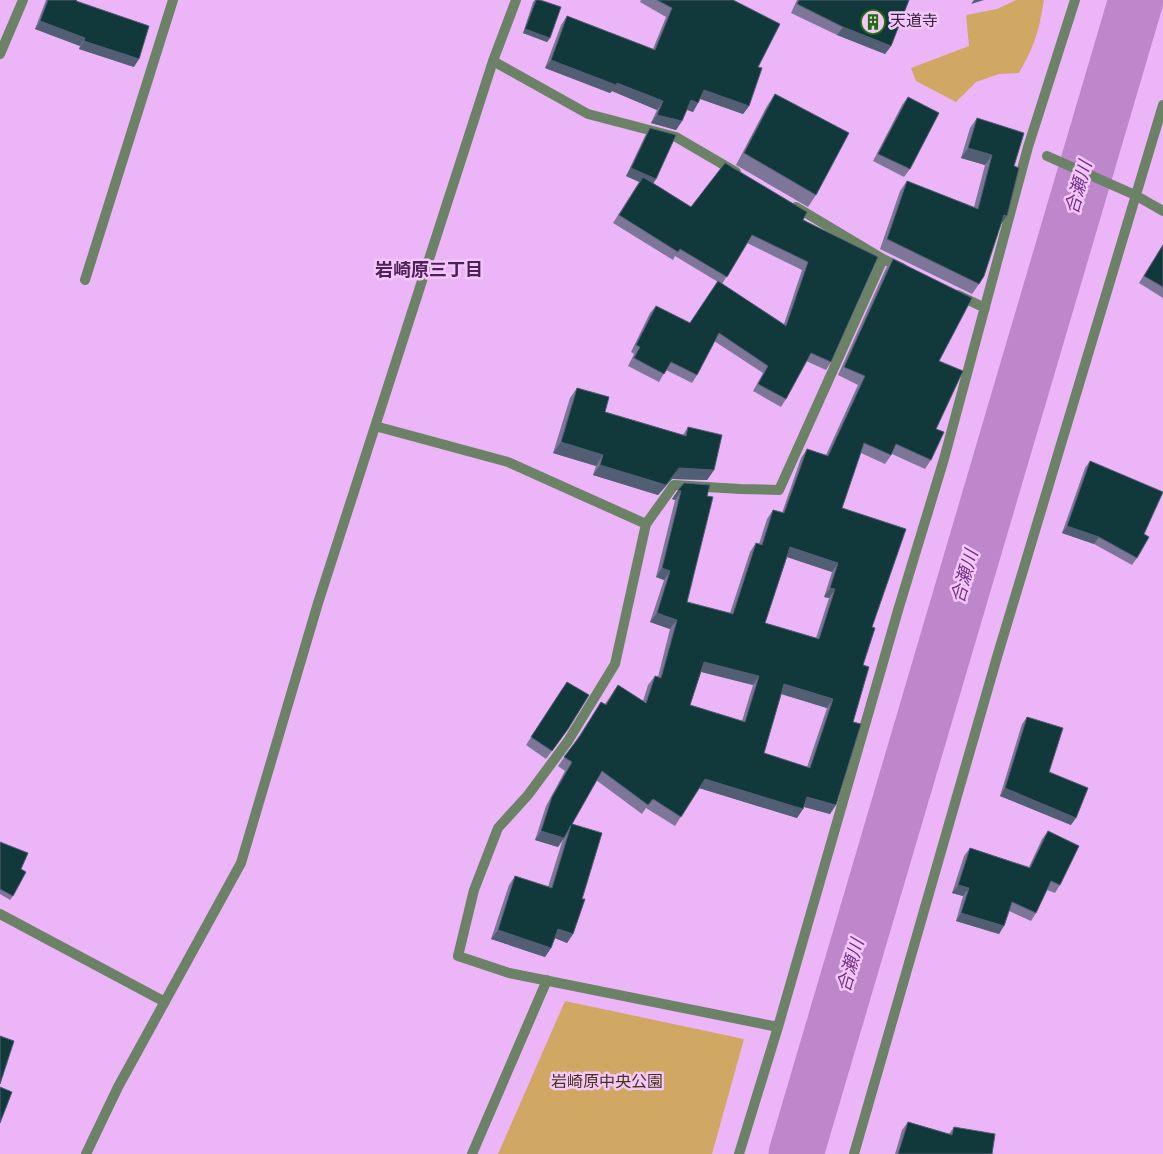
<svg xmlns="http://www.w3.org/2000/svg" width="1163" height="1154" font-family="Overpass,'Noto Sans JP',sans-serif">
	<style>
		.green { fill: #d0a864 }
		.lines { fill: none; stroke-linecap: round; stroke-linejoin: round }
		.river { stroke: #be86cb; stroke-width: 55 }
		.street { stroke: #6b8266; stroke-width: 10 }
		.wall { fill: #7e7699; fill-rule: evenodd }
		.shaded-wall { fill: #525e73 }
		.building { fill: #11383a; stroke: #525e73; fill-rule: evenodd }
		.labels { text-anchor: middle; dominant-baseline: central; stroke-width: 5; stroke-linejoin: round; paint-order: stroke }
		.poi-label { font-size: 16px; fill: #3a253f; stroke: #f3c7fc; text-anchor: start }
		.park-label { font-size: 16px; fill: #483510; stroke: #f3c7fc }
		.water-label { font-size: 18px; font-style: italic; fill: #732f82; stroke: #f3c7fc }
		.neighbourhood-label { font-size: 18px; font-weight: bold; fill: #4e2059; stroke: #f3c7fc }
	</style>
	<rect width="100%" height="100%" fill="#ebb5f8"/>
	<!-- green -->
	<path class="green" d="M1016,0h28c-5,31 -9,45 -25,73l-20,1 -23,8 -20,20 -40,-21 -5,-13 58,-22 -3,-31 31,-6z
		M565,1001l179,38 -32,115h-214z"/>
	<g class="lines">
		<!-- river -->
		<path class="river" d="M796,1154l340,-1154"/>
		<!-- street -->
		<path class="street" d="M0,54l23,-54
			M493,61l95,53 88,23 60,35
			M1047,156l88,39 28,16
			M796,207l87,52 19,9
			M85,280l88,-280
			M958,295l27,13
			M375,426l133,36 138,62
			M0,914l165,88
			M778,1027l-269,-54 -51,-17 16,-66 24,-62 30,-33 40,-54 47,-77 31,-140 28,-39 66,4 39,1 104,-231
			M86,1154l32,-67 123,-224 77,-260 175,-542 23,-61
			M472,1154l75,-174
			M739,1154l39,-127 121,-420 45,-148 84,-312 47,-147
			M854,1154l143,-497 166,-552"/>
	</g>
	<!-- wall -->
	<path class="wall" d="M46,0h31l-1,1 58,66 -55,-18 1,-3 -45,-17z
		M535,0h5l10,38 -3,4 -24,-9 10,-31z
		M641,0h92l25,67 -9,39 -6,8 -43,-15 -7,13 -6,-2 -5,11 -6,9 -25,-7 6,-13 -45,-19 -2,2 -65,-25 16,-43 6,-9 86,33 13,-32 -26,-15z
		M797,0h112l-18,46 -6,8 -48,-19 -46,-22z
		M775,94l41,101 -8,12 -72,-42 31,-59z
		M908,97l2,72 -6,8 -31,-16 29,-56z
		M977,118l37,48 -35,118 -7,10 -92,-45 20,-58 7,-10 67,26 11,-42 -24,-7 9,-30z
		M650,128l3,55 38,24 112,13 28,142 -5,8 -20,-9 -20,38 -5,8 -28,-16 10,-18 -49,-32 -17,34 -5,8 -26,-13 -7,12 -31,-16 6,-12 -3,-2 19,-39 6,-7 34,17 28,-41 -43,-26 -2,4 -60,-37 26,-41 -13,-6 19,-40zM747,243l55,27 -18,54 -62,-40z
		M1163,244v54l-24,-15z
		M893,259l46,102 -3,68 -5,31 -6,9 -33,-15 -7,10 -24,-11 -19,55 30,119 -9,38 -10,57 -23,92 -26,-7 -7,11 -98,-30 -24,38 -29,-18 -4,6 -46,-34 -24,44 10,75 -9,35 -6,9 -12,-5 -4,10 -6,9 -54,-18 18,-54 6,-9 33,11 15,-48 -5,8 -23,-7 11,-34 19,-35 -7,-5 17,-24 26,-40 4,2 13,-19 25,16 5,-16 7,-9 3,1 12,-48 -20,-7 14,-42 -8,-3 19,-77 -3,-1 12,-16 23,13 -20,106 43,11 20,-61 6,-9 3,1 8,-25 6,-9 9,3 19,-55 6,-9 19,6 32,-70 -20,-10 48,-107zM787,557l45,15 -8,25 5,1 -13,40 -51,-15zM701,672l52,13 -11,36 -52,-16zM781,694l46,14 -20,59 -43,-14z
		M577,388l28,24 78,23 5,-8 26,43 -7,10 -35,-1 -14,16 -65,-20 3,-9 -43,-13 17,-55z
		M1090,461l54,73 -7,24 -5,7 -38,-21 -32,-11 23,-65z
		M562,689l6,40 -22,30 -20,-14z
		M1027,717l22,55 22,53 -71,-29 22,-72z
		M1048,831l12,54 -5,8 -8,-3 -11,23 -5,8 -22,-10 -10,23 -43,-13 7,-25 -11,-3 12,-37 6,-8 59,19 13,-28z
		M0,842l21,27 -8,27 -3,4 -10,-6z
		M908,1122l41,12 5,-7 38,27h-97l7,-24z"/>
	<!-- shaded-wall -->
	<path class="shaded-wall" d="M974,0h10l-13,4z
		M40,21l45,17 -5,8 -45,-17z
		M843,27l48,19 -6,8 -48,-19z
		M525,29l25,9 -3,4 -24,-9z
		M84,41l55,18 -5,8 -55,-18z
		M551,60l66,23 46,18 -6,9 -45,-19 -2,2 -65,-25z
		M704,90l45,16 -6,8 -45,-16z
		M691,100l7,3 -5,9 -8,-3z
		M657,115l25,6 -6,9 -25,-7z
		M968,148l24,7 -7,10 -24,-7z
		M631,168l25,11 -5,8 -25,-11z
		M1004,215l3,1 -7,10z
		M561,442l42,13 -7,11 -43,-13z
		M600,465l79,3 35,2 -7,10 -35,-1 -14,16 -65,-20z
		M678,490l3,1 -6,9 -3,-1z
		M1067,526l32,11 -5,7 -32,-11z
		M790,547l48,16 -6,9 -48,-16z
		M662,568l8,3 -6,9 -8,-3z
		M830,588l5,1 -6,9 -5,-1z
		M657,613l20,7 -7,9 -20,-7z
		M704,662l55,14 -6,9 -55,-14z
		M784,684l49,15 -6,9 -49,-15z
		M705,779l98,30 -6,9 -98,-30z
		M1005,788l71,30 -5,7 -71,-29z
		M807,797l29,8 -6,9 -29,-8z
		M541,831l23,7 -6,9 -23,-7z
		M958,885l11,3 -6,8 -11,-3z
		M961,913l43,13 -5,8 -43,-13z
		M558,929l15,5 -6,9 -15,-6z
		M498,930l53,18 -6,9 -54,-18z"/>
	<!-- building -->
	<path class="building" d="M48,0h29l-1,1 73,25 -10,33 -55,-18 1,-3 -45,-17z
		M536,0h4l21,7 -11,31 -25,-9z
		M657,0h76l47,24 -22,43 4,1 -13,38 -45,-16 -6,13 -7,-3 -9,21 -25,-6 6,-14 -46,-18 -1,2 -65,-25 16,-44 88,34 17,-42z
		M799,0h110l-18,46 -48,-19 -46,-23z
		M775,94l74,39 -33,62 -72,-42z
		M908,97l31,16 -29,56 -32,-15z
		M977,118l47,15 -10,33 5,2 -12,48 -3,-1 -20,61 -5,8 -92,-45 20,-58 71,28 14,-54 -24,-7z
		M650,128l26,7 -20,44 -25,-11z
		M725,163l82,49 -4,8 75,37 -47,105 -20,-9 -25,46 -28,-15 10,-18 -49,-33 -22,42 -26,-13 -7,12 -30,-16 6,-11 -4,-2 20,-39 34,17 28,-42 68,45 22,-64 -56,-27 -25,42 -47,-28 -2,3 -59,-37 24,-38 48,30z
		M1163,245v42l-19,-11z
		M893,259l79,39 -33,63 24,10 -27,58 8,3 -13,28 -35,-16 -5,11 -27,-12 -22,65 64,21 -34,98 3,1 -12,37 6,2 -16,55 8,2 -25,81 -29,-8 -4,12 -98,-30 -24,38 -28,-18 -5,6 -46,-34 -30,53 30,9 -20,66h3l-12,35 -15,-5 -7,19 -53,-18 17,-54 37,12 19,-63 -7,13 -23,-7 11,-34 20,-35 -8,-5 16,-21 21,-34 5,3 12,-20 28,18 9,-27 6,2 16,-58 -20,-7 13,-42 -8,-3 19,-77 -3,-1 6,-7 26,2 -3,11 6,1 -26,105 46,12 23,-71 6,2 11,-35 11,3 23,-64 21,7 37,-80 -21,-9zM790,547l48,16 -8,25 5,1 -16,50 -54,-16zM704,662l55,14 -14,46 -55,-17zM784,684l49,15 -23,69 -46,-15z
		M577,388l32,9 -4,15 81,24 2,-9 34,8 -8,35 -35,-2 -13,17 -66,-20 3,-10 -42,-13z
		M1090,461l73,31 -19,42 5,3 -12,21 -38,-21 -32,-11z
		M567,682l22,13 -21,34 -16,22 -21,-14z
		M1027,717l36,11 -14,44 39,16 -12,30 -71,-30z
		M1048,831l31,15 -19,39 -9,-4 -15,32 -24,-11 -8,24 -43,-13 8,-25 -11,-3 12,-37 60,20z
		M0,842l28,11 -7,16 5,3 -13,24 -13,-7z
		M0,1036l14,5 -14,43z
		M0,1087l12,5 -12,31z
		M908,1122l44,13 2,-8 41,7 -3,20h-94z"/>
	<!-- icons -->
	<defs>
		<symbol id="building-ring" viewBox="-11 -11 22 22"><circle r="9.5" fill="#f3c7fc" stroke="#226c0a" stroke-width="1.5"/><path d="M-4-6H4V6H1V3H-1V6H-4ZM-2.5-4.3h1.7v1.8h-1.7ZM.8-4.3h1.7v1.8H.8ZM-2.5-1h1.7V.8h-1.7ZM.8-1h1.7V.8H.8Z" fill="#226c0a"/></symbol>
	</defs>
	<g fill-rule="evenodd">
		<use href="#building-ring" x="859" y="8" width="28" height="28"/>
	</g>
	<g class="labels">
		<!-- poi labels -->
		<g class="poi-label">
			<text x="890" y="22">天道寺</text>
		</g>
		<!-- park labels -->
		<g class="park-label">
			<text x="607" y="1083">岩崎原中央公園</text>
		</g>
		<!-- water labels -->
		<g class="water-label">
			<text transform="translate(1080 188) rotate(-74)">合瀬川</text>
			<text transform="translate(966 577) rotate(-74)">合瀬川</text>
			<text transform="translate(852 966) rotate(-74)">合瀬川</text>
		</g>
		<!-- neighbourhood labels -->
		<g class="neighbourhood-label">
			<text x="429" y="271">岩崎原三丁目</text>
		</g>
	</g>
</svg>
